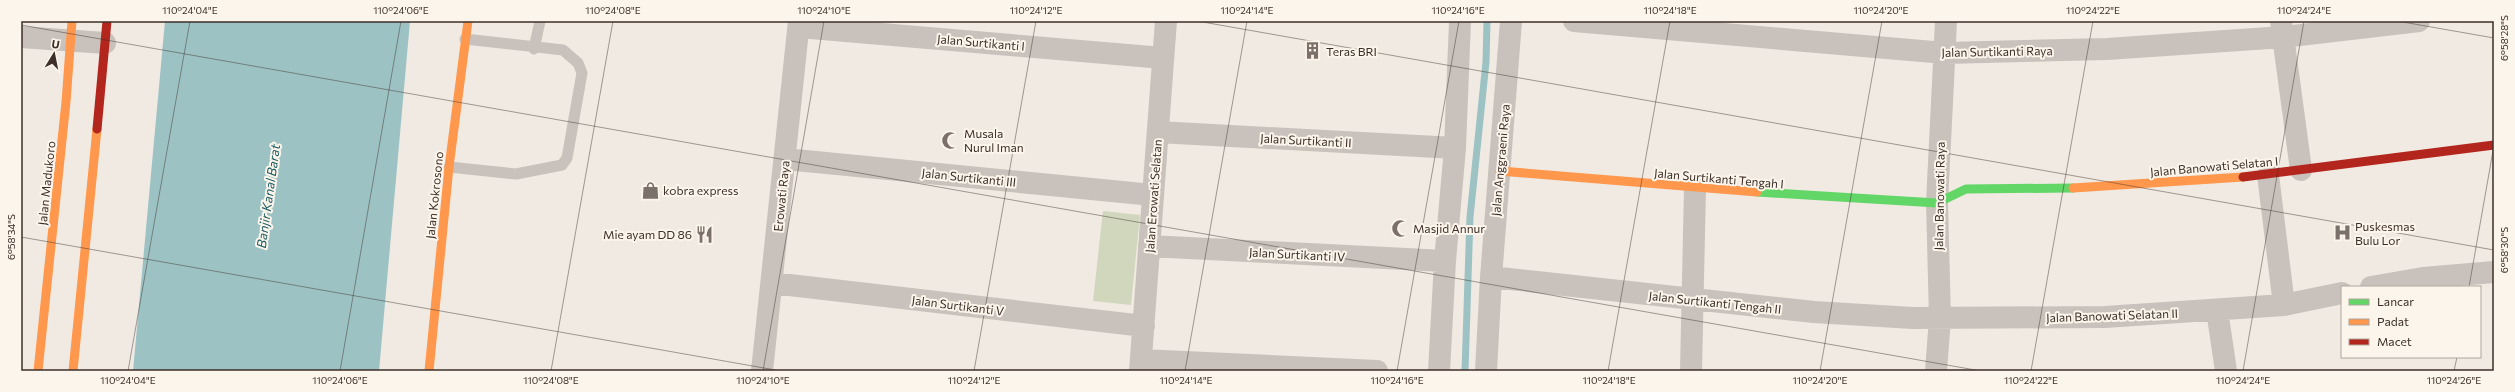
<svg xmlns="http://www.w3.org/2000/svg" width="2515" height="392" font-family="Commissioner,sans-serif">
	<style>
		.green { fill: #d1d7bc }
		.water { fill: #9dc2c4 }
		.lines { fill: none; stroke-linecap: round; stroke-linejoin: round }
		.stream { stroke: #9dc2c4; stroke-width: 7 }
		.lane { stroke: #c9c2bc; stroke-width: 11 }
		.street { stroke: #c9c2bc; stroke-width: 22 }
		.fast { stroke: #63d668; stroke-width: 9 }
		.slow { stroke: #ff974d; stroke-width: 9 }
		.jam { stroke: #b3261e; stroke-width: 9 }
		.ticks { fill: none; stroke: #3c2f29; stroke-width: 1; stroke-opacity: 0.45 }
		.labels { text-anchor: middle; dominant-baseline: central; stroke-width: 4; stroke-linejoin: round; paint-order: stroke }
		.street-label { font-size: 12px; fill: #3c2f29; stroke: #fcf5ec }
		.poi-label { font-size: 12px; fill: #3c2f29; stroke: #fcf5ec; text-anchor: start }
		.water-label { font-size: 13px; font-style: italic; fill: #195b62; stroke: #fcf5ec }
		.neatline { fill: none; stroke: #3c2f29; stroke-width: 1.5 }
		.ticks-label { font-size: 10px; text-anchor: middle; fill: #3c2f29 }
	</style>
	<rect width="100%" height="100%" fill="#f0eae3"/>
	<!-- green -->
	<path class="green" d="M1103,211l37,4 -9,90 -38,-4z"/>
	<!-- water -->
	<path class="water" d="M165,21h245l-31,350h-246z"/>
	<g class="lines">
		<!-- stream -->
		<path class="stream" d="M1465,371l5,-154 16,-155 1,-41"/>
		<!-- lane -->
		<path class="lane" d="M534,49l6,-28
			M449,167l67,7 46,-9 5,-7 15,-85 -4,-10 -15,-13 -98,-11"/>
		<!-- street -->
		<path class="street" d="M1574,21l371,32 162,-4 177,-12 135,-16
			M2281,21l20,149
			M799,27l364,31
			M21,37l84,6
			M1158,132l297,16
			M785,159l368,36
			M2268,175l16,130
			M1149,246l296,15
			M1491,277l323,35 99,6 192,-1 179,-12 58,-12
			M772,283l372,43
			M2371,287l52,-9 71,-6
			M2217,310l9,61
			M1141,360l236,11
			M762,371l37,-350
			M1140,371l26,-350
			M1439,371l6,-110 10,-113 5,-127
			M1486,371l5,-94 20,-256
			M1691,371l4,-183
			M1936,371l4,-53 -3,-115 9,-182"/>
		<!-- fast -->
		<path class="fast" d="M1757,192l180,11 29,-14 107,-1"/>
		<!-- slow -->
		<path class="slow" d="M1500,171l257,21
			M2073,188l170,-11
			M38,371l28,-269 6,-81
			M73,371l24,-242
			M429,371l20,-204 19,-146"/>
		<!-- jam -->
		<path class="jam" d="M97,129l10,-108
			M2243,177l251,-32"/>
	</g>
	<!-- ticks -->
	<path class="ticks" d="M1197,21l1297,229M2397,21l97,17M21,25l1960,346M21,237l760,134M2469,287l25,-142M128,371l62,-350M340,371l61,-350M551,371l62,-350M763,371l61,-350M974,371l62,-350M1185,371l62,-350M1397,371l62,-350M1608,371l62,-350M1820,371l62,-350M2031,371l62,-350M2243,371l61,-350M2454,371l3,-14"/>
	<!-- icons -->
	<defs>
		<symbol id="building-bare" viewBox="-9 -9 18 18"><path d="M-4-6H4V6H1V3H-1V6H-4ZM-2.5-4.3h1.7v1.8h-1.7ZM.8-4.3h1.7v1.8H.8ZM-2.5-1h1.7V.8h-1.7ZM.8-1h1.7V.8H.8Z" fill="#7b706a" stroke="#fcf5ec" stroke-width="2.5" paint-order="stroke"/></symbol>
		<symbol id="mosque-bare" viewBox="-9 -9 18 18"><path d="M3.5-4.9A6 6 0 1 0 3.5 4.9A5 5 0 1 1 3.5-4.9Z" fill="#7b706a" stroke="#fcf5ec" stroke-width="2.5" paint-order="stroke"/></symbol>
		<symbol id="shop-bare" viewBox="-9 -9 18 18"><path d="M-5-2.5h2.3a2.7 3.5 0 0 1 5.4 0H5L5.5 6h-11ZM-1.5-2.5h3a1.5 2.3 0 0 0-3 0Z" fill="#7b706a" stroke="#fcf5ec" stroke-width="2.5" paint-order="stroke"/></symbol>
		<symbol id="hospital-bare" viewBox="-9 -9 18 18"><path d="M-5-5h3v3.5h4V-5h3V5h-3V1.5h-4V5h-3Z" fill="#7b706a" stroke="#fcf5ec" stroke-width="2.5" paint-order="stroke"/></symbol>
		<symbol id="restaurant-bare" viewBox="-9 -9 18 18"><path d="M-5-6h1v4h1v-4h1v4h1v-4h1v5L-1.5 .5V6h-2V.5L-5-1ZM5-6V6H3V1.5H1.5Q1.5-4 5-6Z" fill="#7b706a" stroke="#fcf5ec" stroke-width="2.5" paint-order="stroke"/></symbol>
	</defs>
	<g fill-rule="evenodd">
		<use href="#building-bare" x="1300" y="38" width="25" height="25"/>
		<use href="#mosque-bare" x="938" y="128" width="25" height="25"/>
		<use href="#shop-bare" x="638" y="178" width="25" height="25"/>
		<use href="#mosque-bare" x="1388" y="216" width="25" height="25"/>
		<use href="#hospital-bare" x="2330" y="220" width="25" height="25"/>
		<use href="#restaurant-bare" x="692" y="222" width="25" height="25"/>
	</g>
	<g class="labels">
		<!-- street labels -->
		<g class="street-label">
			<text transform="translate(981 42) rotate(5)">Jalan Surtikanti I</text>
			<text transform="translate(1997 51) rotate(-1)">Jalan Surtikanti Raya</text>
			<text transform="translate(1306 140) rotate(3)">Jalan Surtikanti II</text>
			<text transform="translate(1500 160) rotate(-85)">Jalan Anggraeni Raya</text>
			<text transform="translate(2214 166) rotate(-5)">Jalan Banowati Selatan I</text>
			<text transform="translate(969 177) rotate(6)">Jalan Surtikanti III</text>
			<text transform="translate(1719 178) rotate(5)">Jalan Surtikanti Tengah I</text>
			<text transform="translate(46 183) rotate(-84)">Jalan Madukoro</text>
			<text transform="translate(434 195) rotate(-84)">Jalan Kokrosono</text>
			<text transform="translate(781 196) rotate(-84)">Erowati Raya</text>
			<text transform="translate(1153 196) rotate(-86)">Jalan Erowati Selatan</text>
			<text transform="translate(1939 196) rotate(-89)">Jalan Banowati Raya</text>
			<text transform="translate(1297 254) rotate(3)">Jalan Surtikanti IV</text>
			<text transform="translate(1715 302) rotate(6)">Jalan Surtikanti Tengah II</text>
			<text transform="translate(958 305) rotate(7)">Jalan Surtikanti V</text>
			<text transform="translate(2112 315) rotate(-2)">Jalan Banowati Selatan II</text>
		</g>
		<!-- poi labels -->
		<g class="poi-label">
			<text x="1326" y="51">Teras BRI</text>
			<text x="964" y="133">Musala<tspan x="964" dy="14">Nurul Iman</tspan></text>
			<text x="663" y="190">kobra express</text>
			<text x="2355" y="226">Puskesmas<tspan x="2355" dy="14">Bulu Lor</tspan></text>
			<text x="1413" y="228">Masjid Annur</text>
			<text x="692" y="234" text-anchor="end">Mie ayam DD 86</text>
		</g>
		<!-- water labels -->
		<g class="water-label">
			<text transform="translate(268 196) rotate(-82)">Banjir Kanal Barat</text>
		</g>
	</g>
	<!-- border -->
	<rect width="2515" height="392" fill="none" stroke="#fcf5ec" stroke-width="44"/>
	<!-- legend -->
	<rect x="2341" y="286" width="140" height="72" fill="#fcf5ec" stroke="#afa69e"/>
	<rect x="2349" y="299" width="20" height="6" fill="#63d668" stroke="#afa69e"/>
	<text x="2377" y="306" font-size="12" fill="#3c2f29">Lancar</text>
	<rect x="2349" y="319" width="20" height="6" fill="#ff974d" stroke="#afa69e"/>
	<text x="2377" y="326" font-size="12" fill="#3c2f29">Padat</text>
	<rect x="2349" y="339" width="20" height="6" fill="#b3261e" stroke="#afa69e"/>
	<text x="2377" y="346" font-size="12" fill="#3c2f29">Macet</text>
	<!-- north arrow -->
	<g transform="translate(54 54) rotate(10)" stroke="#fcf5ec" stroke-width="3" paint-order="stroke">
	<path d="M0-3L7 15L0 10L-7 15Z" fill="#3c2f29"/>
	<text y="-6" font-size="11" font-weight="bold" text-anchor="middle" fill="#3c2f29">U</text>
	</g>
	<rect x="22" y="22" width="2471" height="348" class="neatline"/>
	<g class="ticks-label">
		<text x="190" y="14">110°24'04"E</text>
		<text x="401" y="14">110°24'06"E</text>
		<text x="613" y="14">110°24'08"E</text>
		<text x="824" y="14">110°24'10"E</text>
		<text x="1036" y="14">110°24'12"E</text>
		<text x="1247" y="14">110°24'14"E</text>
		<text x="1458" y="14">110°24'16"E</text>
		<text x="1670" y="14">110°24'18"E</text>
		<text x="1881" y="14">110°24'20"E</text>
		<text x="2093" y="14">110°24'22"E</text>
		<text x="2304" y="14">110°24'24"E</text>
		<text transform="translate(2504 38) rotate(-90)" y="4">6°58'28"S</text>
		<text transform="translate(11 237) rotate(-90)" y="4">6°58'34"S</text>
		<text transform="translate(2504 250) rotate(-90)" y="4">6°58'30"S</text>
		<text x="128" y="384">110°24'04"E</text>
		<text x="340" y="384">110°24'06"E</text>
		<text x="551" y="384">110°24'08"E</text>
		<text x="763" y="384">110°24'10"E</text>
		<text x="974" y="384">110°24'12"E</text>
		<text x="1186" y="384">110°24'14"E</text>
		<text x="1397" y="384">110°24'16"E</text>
		<text x="1609" y="384">110°24'18"E</text>
		<text x="1820" y="384">110°24'20"E</text>
		<text x="2031" y="384">110°24'22"E</text>
		<text x="2243" y="384">110°24'24"E</text>
		<text x="2454" y="384">110°24'26"E</text>
	</g>
</svg>
